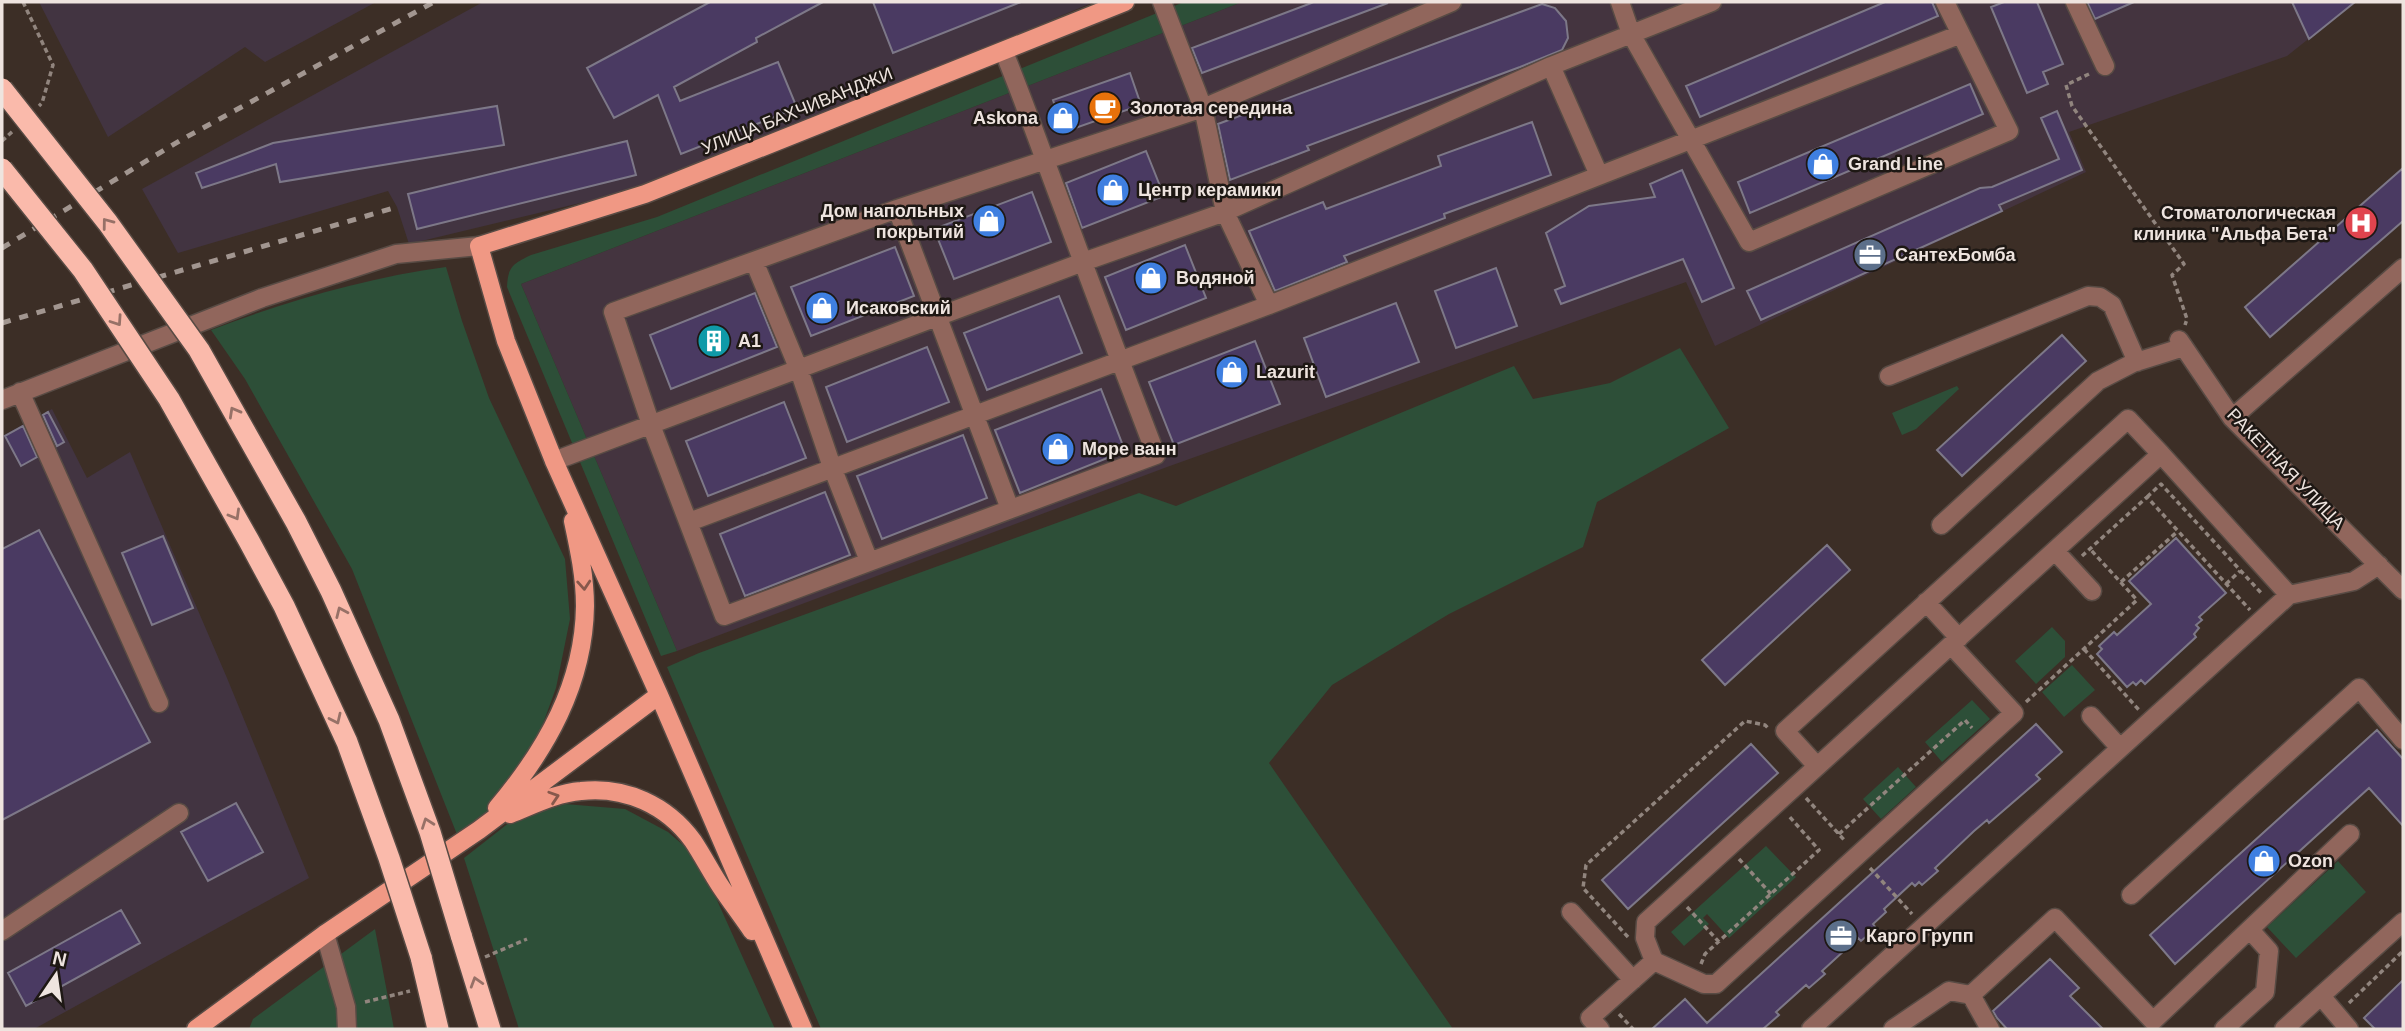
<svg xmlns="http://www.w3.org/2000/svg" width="2405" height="1031" font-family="Helvetica,sans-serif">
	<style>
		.commercial { fill: #44343f }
		.industrial { fill: #423441 }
		.green { fill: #2d4f38 }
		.building { fill: #4a3a62; stroke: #7d7888; stroke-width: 2 }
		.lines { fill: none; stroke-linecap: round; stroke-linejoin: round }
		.minor-casing { stroke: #584b44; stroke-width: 21 }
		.major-casing { stroke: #584b44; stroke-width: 21 }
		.highway-casing { stroke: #584b44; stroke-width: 24 }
		.path { stroke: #91857e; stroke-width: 3.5; stroke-dasharray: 5 3.5; stroke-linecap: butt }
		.minor { stroke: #91665c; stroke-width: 18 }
		.major { stroke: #f09884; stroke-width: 18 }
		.highway { stroke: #fabaab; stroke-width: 21 }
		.rail { stroke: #a29690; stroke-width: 5; stroke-dasharray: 9 9; stroke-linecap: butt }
		.highway-bridge-casing { stroke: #584b44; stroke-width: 24; stroke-linecap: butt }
		.highway-bridge { stroke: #fabaab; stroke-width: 21 }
		.oneway { stroke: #977167 }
		.oneway2 { stroke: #87584c }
		.labels { text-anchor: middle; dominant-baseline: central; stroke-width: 5; stroke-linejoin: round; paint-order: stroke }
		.poi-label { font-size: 18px; font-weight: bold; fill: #eee4df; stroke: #1e1814; text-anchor: start }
		.street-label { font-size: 18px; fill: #eee4df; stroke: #1e1814 }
	</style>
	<rect width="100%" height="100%" fill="#3c2e26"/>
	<!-- commercial -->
	<path class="commercial" d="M1242,2h1113l-68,54 -218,76 17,40 -371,174 -29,-64 -519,185 -490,184 -156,-367z"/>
	<!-- industrial -->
	<path class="industrial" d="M39,2h337l-111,60 -20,-15 -137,90z
		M483,2h611l-434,182 -251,60 -12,-37 -9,-16 -210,62 -36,-64z
		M52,409l35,69 43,-26 97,226 82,200 -275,151h-32v-593z"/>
	<!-- green -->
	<path class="green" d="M1184,2h58l-721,282 156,367 -16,5 -154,-369c1,-21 6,-23 24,-32l126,-38z
		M446,267l16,54 27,77 76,161 5,60 -14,69 -22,60 -36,54 -40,35 -106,-268 -107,-190 -34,-49c73,-28 158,-53 235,-63z
		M1680,348l49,80 -132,74 -14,45 -134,67 -117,71 -63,78 184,266h-632l-154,-362 32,-14 440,-160 37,13 338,-140 19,33 77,-16z
		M1957,386l2,3 -43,40 -14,6 -10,-22z
		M2052,627l13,14v16l-29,27 -21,-23z
		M2072,665l23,25 -31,27 -22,-25z
		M1972,700l18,19 -48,43 -17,-20z
		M1898,767l18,20 -35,32 -18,-20z
		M565,804l60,5 43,23 30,26 77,171h-256l-55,-171 46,-36z
		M1766,846l30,31 -67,61 -22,-24 -4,4 6,6 -25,22 -13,-14z
		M2338,861l28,31 -70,66 -29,-31z
		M375,929l19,100h-145l4,-10z"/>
	<!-- building -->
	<path class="building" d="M710,2h113l-67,36 1,4 -83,45 6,14 98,-39 19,46 -116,46 -23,-59 -44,23 -27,-50z
		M873,2h148l-128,51z
		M1314,2l74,1 -186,70 -10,-25z
		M1885,2h47l6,14 -238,101 -14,-31z
		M2004,2h33l26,62 -20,8 5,12 -21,9 -36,-86z
		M2087,2h47l-39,17z
		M2292,2h63l-46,37z
		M1542,4l13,4 11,13 2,17 -6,12 -42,17 -213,79 2,4 -79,30 -12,-56z
		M1130,73l11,32 -77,27 -11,-32z
		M1970,84l13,30 -233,99 -12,-31z
		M497,106l7,39 -224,37 -4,-18 -74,24 -6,-15 77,-30z
		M2057,111l25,59 -83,35 3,6 -241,109 -14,-29 233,-103 12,-1 67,-28 -18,-41z
		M1532,122l19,53 -107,39 1,4 -101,38 3,6 -72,29 -26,-60 74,-29 3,7 115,-43 -3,-10z
		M627,141l9,34 -219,54 -9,-35z
		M1146,151l18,45 -82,32 -16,-45z
		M2403,168v53l-133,116 -25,-30z
		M1682,170l52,118 -32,14 -19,-43 -122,45 -6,-14 10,-4 -19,-53 43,-27 66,-9 -5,-13z
		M1032,192l19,50 -97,37 -20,-50z
		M1185,245l21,53 -80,32 -21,-53z
		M895,247l19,49 -103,40 -20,-49z
		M1496,268l21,58 -61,22 -21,-57z
		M755,293l22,54 -106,42 -21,-54z
		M1059,296l23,57 -95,37 -23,-57z
		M1396,303l23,59 -93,35 -22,-59z
		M2062,335l24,26 -124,115 -25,-26z
		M1255,341l25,63 -106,41 -25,-63z
		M927,347l22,55 -102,40 -21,-55z
		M1101,389l24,62 -105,42 -25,-63z
		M784,402l22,56 -98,38 -22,-55z
		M48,412l16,30 -7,4 -14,-31z
		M23,426l14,31 -16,9 -16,-30z
		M963,435l24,63 -105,41 -25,-63z
		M825,492l25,63 -105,41 -25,-62z
		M39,530l111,212 -148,78v-271z
		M163,536l30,72 -41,17 -30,-72z
		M2176,538l50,55 -27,24 3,3 -6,5 3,3 -5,6 2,3 -51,47 -4,-4 -5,5 -3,-3 -6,5 -30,-33 5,-5 -3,-3 15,-14 3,3 34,-31 -22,-23z
		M1827,545l23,25 -125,115 -23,-25z
		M2036,724l26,28 -26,23 4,4 -51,44 -2,-3 -13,11 -39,37 3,3 -16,14 -3,-3 -4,4 -3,-3 -28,26 2,3 -13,12 3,4 -15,13 -3,-3 -36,33 3,3 -16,14 -3,-3 -30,27 3,3 -16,14h-111l33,-30 22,24z
		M2377,730l26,29v67l-34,-38 -194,176 -25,-29z
		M1751,744l27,29 -150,136 -26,-29z
		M236,803l27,49 -55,29 -27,-49z
		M121,910l19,33 -114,63 -18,-33z
		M2050,959l29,29 -9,8 33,33h-96l-10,-11 -4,-7z
		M2403,980v49h-28l-11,-11z"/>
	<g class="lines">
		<defs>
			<path id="minor" d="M1162,2l41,106 22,104 44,93
				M1620,2l11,32 118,208 260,-111 -64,-129
				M2075,2l30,64
				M1004,52c21,52 40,106 60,159 30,82 61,163 92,244l-432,161 -73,-191 -38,-113 284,-103 306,-101 249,-106
				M1551,66l48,109
				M897,209l113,300
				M754,261l45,109 33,97 37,94
				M2179,340l53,78 171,172
				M1889,376l199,-80 12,1 12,8 25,57
				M20,392l139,311
				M2,400l260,-102 134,-44 83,-8
				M2232,418l171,-150
				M554,461l529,-199 142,-50 326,-146 161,-64
				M689,522l580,-217 692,-271
				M1941,525l157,-144 35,-18 51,-16
				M2055,551l37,40
				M1926,602l33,36
				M2091,716l29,32
				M1817,766l-32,-35 343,-312 33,35
				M2131,895l228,-207 44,52
				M1571,912l62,68
				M2,931l177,-118
				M325,934l21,73 1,22
				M1654,961l50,23h12l298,-271 -63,-68
				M1971,995l84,-77 98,103 197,-187
				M2321,996l28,33
				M1600,1029l-10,-11 64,-57 -9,-23 1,-16 515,-468 128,141
				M1811,1029l478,-434 65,-14 25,-16
				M1893,1029l56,-38 22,4 19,34
				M2224,1029l41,-37 4,-41 -19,-21
				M2284,1029l119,-107"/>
			<path id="major" d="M497,808c49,-58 87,-124 88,-202 0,-29 -6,-57 -12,-85
				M510,814c23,-9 46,-21 71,-23 44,-5 86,14 112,50 10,15 18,31 28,46 10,15 21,29 31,44
				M196,1029l129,-95 154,-104 180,-135
				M803,1029l-144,-334 -105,-234 -48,-120 -27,-95 166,-52 480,-192"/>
			<path id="highway" d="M461,935l29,94
				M421,957l17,72"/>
		</defs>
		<!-- minor casing -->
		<use href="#minor" class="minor-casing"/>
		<!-- major casing -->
		<use href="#major" class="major-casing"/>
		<!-- highway casing -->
		<use href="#highway" class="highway-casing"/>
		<!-- path -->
		<path class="path" d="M23,2l30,63 -11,38 -3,3
			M2089,74l-23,11 6,21 112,158 -12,11 15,44 -2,6
			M2,141l11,-10
			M2147,497l14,-13 102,111
			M2082,556l65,-59 103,113
			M2121,582l57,-51
			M2226,584l14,-13
			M2084,649l55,61
			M2026,702l111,-102 -47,-51
			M1806,798l40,44
			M1839,834l126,-114 7,8
			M1739,859l32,35
			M1870,868l42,46
			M1687,907l32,35
			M1628,937l-45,-49 3,-23 159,-144 20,4 3,3
			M485,957l42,-18
			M1701,964l4,-10 114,-104 -31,-35
			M365,1002l45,-11
			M2349,1003l54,-52
			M1619,1014l14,15"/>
		<!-- minor -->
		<use href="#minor" class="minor"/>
		<!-- major -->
		<use href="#major" class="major"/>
		<!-- highway -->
		<use href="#highway" class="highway"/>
		<!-- rail -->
		<path class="rail" d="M2,248l179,-108 253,-138
			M2,323l395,-116"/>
		<defs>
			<path id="highway-bridge" d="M2,89l106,134 91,127 97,172 35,69 58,129 41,112 31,103
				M2,169l81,101 86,129 80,142 35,65 63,136 42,116 32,99"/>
		</defs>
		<!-- highway-bridge casing -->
		<use href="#highway-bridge" class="highway-bridge-casing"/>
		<!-- highway-bridge -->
		<use href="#highway-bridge" class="highway-bridge"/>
	</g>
	<!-- one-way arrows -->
	<defs><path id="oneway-chevron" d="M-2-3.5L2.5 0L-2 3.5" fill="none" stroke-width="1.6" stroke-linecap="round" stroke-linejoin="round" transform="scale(1.75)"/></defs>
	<g class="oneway">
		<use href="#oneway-chevron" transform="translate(107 223) rotate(-127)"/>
		<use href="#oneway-chevron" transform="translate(117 321) rotate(56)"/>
		<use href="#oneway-chevron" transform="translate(234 412) rotate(-119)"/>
		<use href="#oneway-chevron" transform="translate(235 515) rotate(60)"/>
		<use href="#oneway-chevron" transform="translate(341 612) rotate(-114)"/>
		<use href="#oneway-chevron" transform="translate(336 719) rotate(65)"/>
		<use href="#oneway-chevron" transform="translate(427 823) rotate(-110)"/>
		<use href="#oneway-chevron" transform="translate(476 982) rotate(-107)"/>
	</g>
	<g class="oneway2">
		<use href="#oneway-chevron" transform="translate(584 585) rotate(86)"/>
		<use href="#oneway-chevron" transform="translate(554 797) rotate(-18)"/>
	</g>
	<!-- icons -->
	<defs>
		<symbol id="cafe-disc" viewBox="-11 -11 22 22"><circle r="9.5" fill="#e8710a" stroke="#1e1814"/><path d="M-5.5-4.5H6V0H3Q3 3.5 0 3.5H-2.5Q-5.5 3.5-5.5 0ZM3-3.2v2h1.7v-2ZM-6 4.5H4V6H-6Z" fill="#fff"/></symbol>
		<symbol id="shop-disc" viewBox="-11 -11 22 22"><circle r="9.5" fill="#3f7fe0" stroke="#1e1814"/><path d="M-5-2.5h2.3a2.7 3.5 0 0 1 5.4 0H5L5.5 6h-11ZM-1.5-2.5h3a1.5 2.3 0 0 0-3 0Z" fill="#fff"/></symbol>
		<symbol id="hospital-disc" viewBox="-11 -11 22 22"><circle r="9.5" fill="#e0444e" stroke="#1e1814"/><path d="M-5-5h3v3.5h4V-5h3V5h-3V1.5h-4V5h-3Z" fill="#fff"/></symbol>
		<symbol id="office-disc" viewBox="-11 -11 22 22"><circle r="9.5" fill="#5c6f8a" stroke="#1e1814"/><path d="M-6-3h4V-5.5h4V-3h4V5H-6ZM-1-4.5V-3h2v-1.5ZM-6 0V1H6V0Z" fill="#fff"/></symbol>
		<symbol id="building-disc" viewBox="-11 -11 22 22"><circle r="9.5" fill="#0f9aa8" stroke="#1e1814"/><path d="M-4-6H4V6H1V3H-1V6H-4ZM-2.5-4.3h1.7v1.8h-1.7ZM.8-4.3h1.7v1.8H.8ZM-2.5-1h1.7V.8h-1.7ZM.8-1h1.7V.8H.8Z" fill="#fff"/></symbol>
	</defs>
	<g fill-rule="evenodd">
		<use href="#cafe-disc" x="1086" y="89" width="38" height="38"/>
		<use href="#shop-disc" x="1044" y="99" width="38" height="38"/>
		<use href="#shop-disc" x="1804" y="145" width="38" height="38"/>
		<use href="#shop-disc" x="1094" y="171" width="38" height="38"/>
		<use href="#shop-disc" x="970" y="202" width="38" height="38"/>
		<use href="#hospital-disc" x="2342" y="204" width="38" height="38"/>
		<use href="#office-disc" x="1851" y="236" width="38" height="38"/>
		<use href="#shop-disc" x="1132" y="259" width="38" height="38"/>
		<use href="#shop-disc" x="803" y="289" width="38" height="38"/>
		<use href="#building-disc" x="695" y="322" width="38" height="38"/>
		<use href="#shop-disc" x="1213" y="353" width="38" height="38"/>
		<use href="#shop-disc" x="1039" y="430" width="38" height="38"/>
		<use href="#shop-disc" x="2245" y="842" width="38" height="38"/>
		<use href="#office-disc" x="1822" y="917" width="38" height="38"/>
	</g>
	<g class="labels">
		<!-- poi labels -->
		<g class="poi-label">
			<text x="1130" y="108">Золотая середина</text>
			<text x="1038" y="118" text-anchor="end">Askona</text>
			<text x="1848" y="164">Grand Line</text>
			<text x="1138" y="190">Центр керамики</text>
			<text x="964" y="211" text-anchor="end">Дом напольных<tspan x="964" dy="21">покрытий</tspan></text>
			<text x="2336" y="213" text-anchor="end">Стоматологическая<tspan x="2336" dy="21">клиника "Альфа Бета"</tspan></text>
			<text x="1895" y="255">СантехБомба</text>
			<text x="1176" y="278">Водяной</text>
			<text x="846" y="308">Исаковский</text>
			<text x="738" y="341">A1</text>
			<text x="1256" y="372">Lazurit</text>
			<text x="1082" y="449">Море ванн</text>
			<text x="2288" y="861">Ozon</text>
			<text x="1866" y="936">Карго Групп</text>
		</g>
		<!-- street labels -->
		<g class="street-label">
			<text transform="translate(797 111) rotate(-22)">УЛИЦА БАХЧИВАНДЖИ</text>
			<text transform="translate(2286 469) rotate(46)">РАКЕТНАЯ УЛИЦА</text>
		</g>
	</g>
	<!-- border -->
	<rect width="2405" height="1031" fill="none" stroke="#eee4df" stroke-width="7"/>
	<!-- north arrow -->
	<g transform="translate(56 975) rotate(13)" stroke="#1e1814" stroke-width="5" paint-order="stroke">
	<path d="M0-5L12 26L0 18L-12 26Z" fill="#eee4df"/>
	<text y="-10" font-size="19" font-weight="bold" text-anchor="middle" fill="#eee4df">N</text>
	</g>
</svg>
